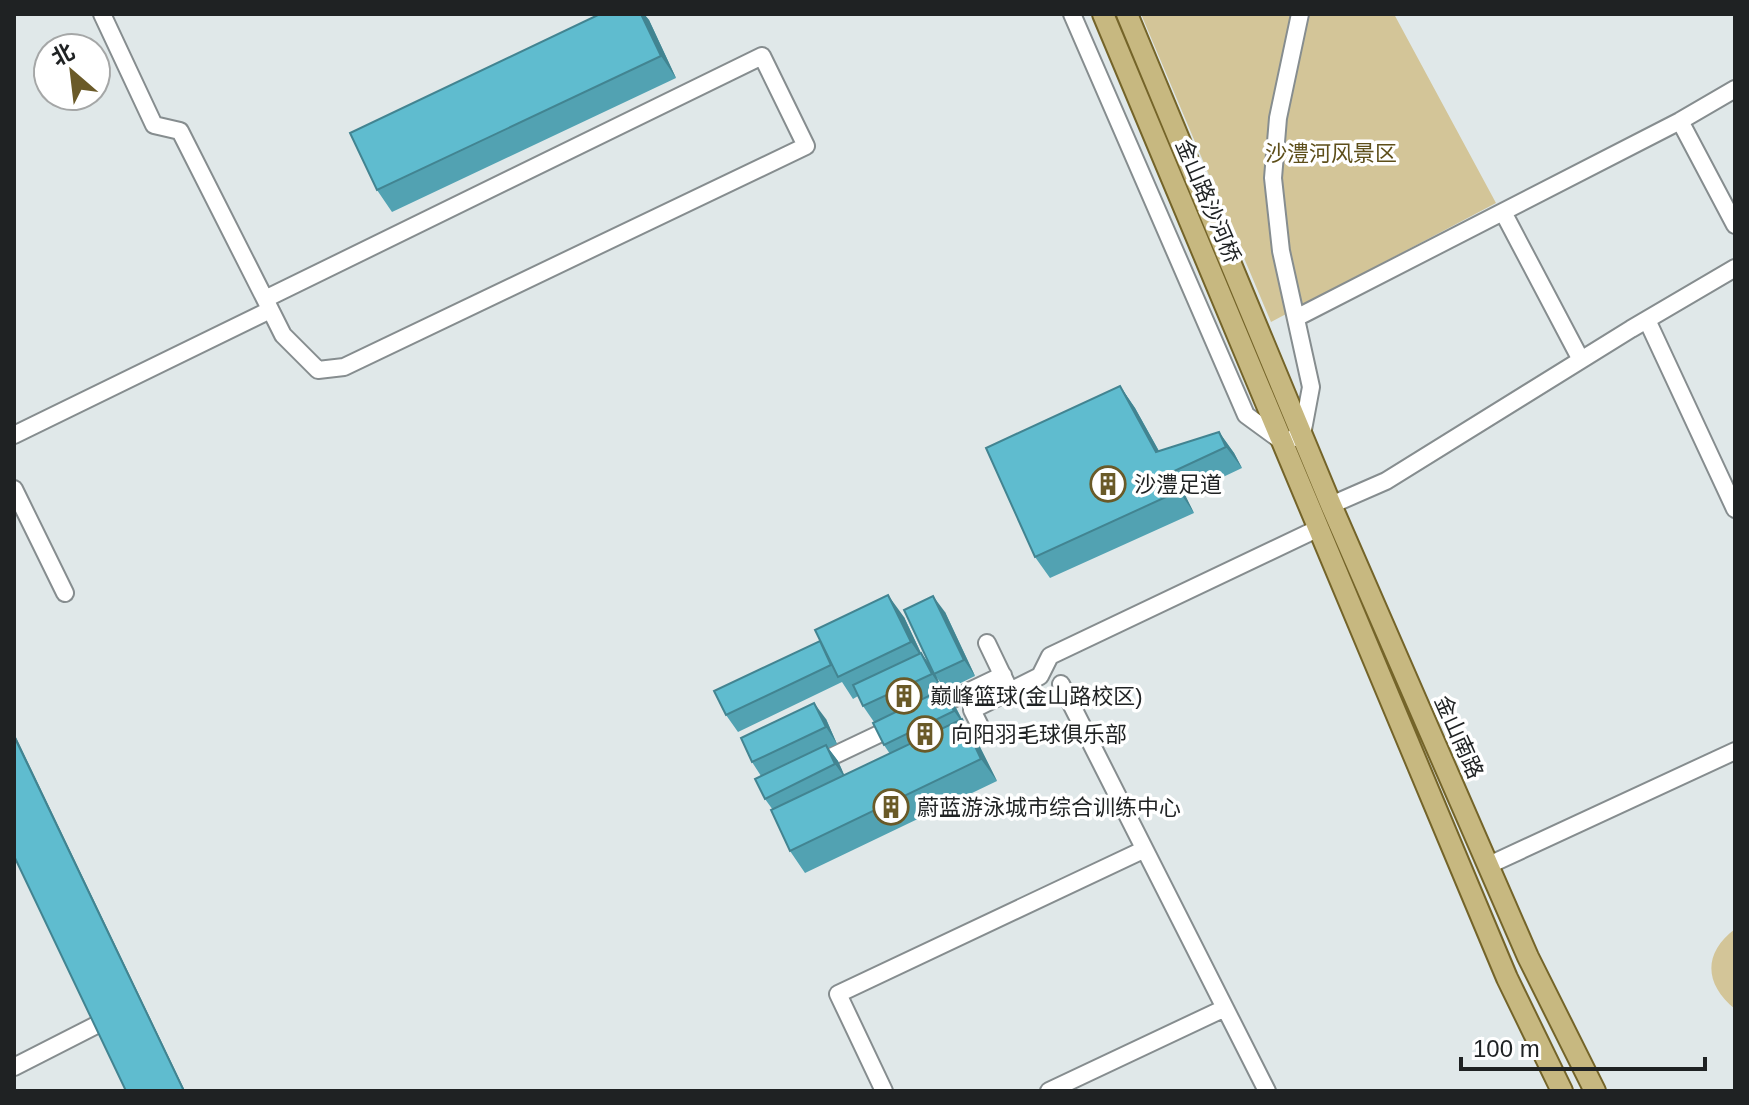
<svg xmlns="http://www.w3.org/2000/svg" width="1749" height="1105" font-family="Helvetica,'Noto Sans SC',sans-serif">
	<style>
		.green { fill: #d3c598 }
		.lines { fill: none; stroke-linecap: round; stroke-linejoin: round }
		.minor-casing { stroke: #868d8f; stroke-width: 20 }
		.major-casing { stroke: #746429; stroke-width: 24 }
		.minor { stroke: #fff; stroke-width: 16 }
		.major { stroke: #c7b880; stroke-width: 20 }
		.wall { fill: #52a2b2 }
		.shaded-wall { fill: #428491 }
		.building { fill: #5fbccf; stroke: #428491; stroke-width: 2 }
		.labels { text-anchor: middle; dominant-baseline: central; stroke-width: 7; stroke-linejoin: round; paint-order: stroke }
		.park-label { font-size: 22px; fill: #5d4e19; stroke: #fff }
		.street-label { font-size: 22px; fill: #1f2223; stroke: #fff }
		.poi-label { font-size: 22px; fill: #1f2223; stroke: #fff; text-anchor: start }
	</style>
	<rect width="100%" height="100%" fill="#e0e8e9"/>
	<!-- green -->
	<path class="green" d="M1141,14h253l102,189 -225,119z
		M1735,929v80c-31,-25 -32,-56 0,-80z"/>
	<g class="lines">
		<defs>
			<path id="minor" d="M102,14l52,111 26,6 85,168 18,36 35,35 26,-3 462,-221 -44,-90 -497,243
				M1072,14l174,401 37,27 19,-7 9,-48 -30,-136 -8,-73 5,-60 22,-104
				M1680,121l55,104
				M1503,212l78,148
				M1296,318l384,-197 55,-32
				M1647,320l88,189
				M14,435l256,-125
				M14,489l51,104
				M1331,505l55,-24 245,-152 104,-61
				M987,643l23,48 30,-15 10,-20 269,-128
				M1061,684l206,407
				M932,709l71,-34
				M956,743l26,-13 -10,-20 38,-19
				M816,764l80,-38
				M1489,865l246,-114
				M14,1067l98,-50
				M884,1091l-46,-97 305,-144
				M1049,1091l176,-83"/>
			<path id="major" d="M1103,14l404,964 55,113
				M1127,14l204,491 197,452 67,134"/>
		</defs>
		<!-- minor casing -->
		<use href="#minor" class="minor-casing"/>
		<!-- major casing -->
		<use href="#major" class="major-casing"/>
		<!-- minor -->
		<use href="#minor" class="minor"/>
		<!-- major -->
		<use href="#major" class="major"/>
	</g>
	<!-- wall -->
	<path class="wall" d="M600,14h44l5,6 27,58 -284,134 -15,-22z
		M1120,386l15,22 24,43 60,-19 15,21 8,15 -57,27 9,18 -144,65 -15,-21z
		M945,612l30,64 -29,14 -9,-12 5,11 13,17 7,13 15,22 20,40 -192,92 -15,-22 -17,-41 -8,-11 -4,-23 -9,-14 74,-43 11,25 -9,4 10,13 6,14 46,-21 -6,-9 -10,-23 -11,-16 -5,-10 -5,3 -11,-17 -104,50 -12,-17 178,-98 17,36 9,12z"/>
	<!-- shaded-wall -->
	<path class="shaded-wall" d="M641,14h3l5,6 27,58 -15,-22z
		M1120,386l15,22 36,65 -15,-21z
		M1219,432l15,21 8,15 -16,-21z
		M1170,473l15,22 9,18 -15,-22z
		M888,595l16,22 22,47 -15,-22z
		M933,596l12,16 30,64 -11,-16z
		M921,653l12,16 10,22 -11,-17z
		M943,689l12,17 11,22 -12,-17z
		M814,703l12,16 11,25 -11,-17z
		M962,719l15,22 20,40 -16,-22z
		M14,733l171,358h-1l-170,-355z
		M826,745l12,16 9,20 -12,-17z"/>
	<!-- building -->
	<path class="building" d="M600,14h41l20,42 -284,134 -27,-57z
		M1120,386l36,66 63,-20 7,15 -56,26 9,18 -144,66 -49,-109z
		M888,595l23,47 -73,35 -23,-47z
		M933,596l31,64 -30,14 -30,-64z
		M820,641l11,24 -105,50 -12,-24z
		M921,653l11,21 -69,32 -10,-21z
		M943,689l11,22 -70,34 -11,-22z
		M814,703l12,24 -74,35 -11,-24z
		M962,719l19,40 -191,92 -19,-41z
		M14,736l170,355h-58l-112,-235z
		M826,745l9,19 -70,35 -10,-20z"/>
	<!-- icons -->
	<defs>
		<symbol id="building-ring" viewBox="-11 -11 22 22"><circle r="9.5" fill="#fff" stroke="#6a5a28" stroke-width="1.5"/><path d="M-4-6H4V6H1V3H-1V6H-4ZM-2.5-4.3h1.7v1.8h-1.7ZM.8-4.3h1.7v1.8H.8ZM-2.5-1h1.7V.8h-1.7ZM.8-1h1.7V.8H.8Z" fill="#6a5a28"/></symbol>
	</defs>
	<g fill-rule="evenodd">
		<use href="#building-ring" x="1088" y="464" width="40" height="40"/>
		<use href="#building-ring" x="884" y="676" width="40" height="40"/>
		<use href="#building-ring" x="905" y="714" width="40" height="40"/>
		<use href="#building-ring" x="871" y="787" width="40" height="40"/>
	</g>
	<g class="labels">
		<!-- park labels -->
		<g class="park-label">
			<text x="1331" y="153">沙澧河风景区</text>
		</g>
		<!-- street labels -->
		<g class="street-label">
			<text transform="translate(1208 201) rotate(67)">金山路沙河桥</text>
			<text transform="translate(1459 737) rotate(66)">金山南路</text>
		</g>
		<!-- poi labels -->
		<g class="poi-label">
			<text x="1134" y="484">沙澧足道</text>
			<text x="930" y="696">巅峰篮球(金山路校区)</text>
			<text x="951" y="734">向阳羽毛球俱乐部</text>
			<text x="917" y="807">蔚蓝游泳城市综合训练中心</text>
		</g>
	</g>
	<!-- border -->
	<rect width="1749" height="1105" fill="none" stroke="#1f2223" stroke-width="32"/>
	<!-- north arrow -->
	<g transform="translate(72 72) rotate(332)"><circle r="38" fill="#ffffff" stroke="#a5a7a7" stroke-width="2"/>
	<path d="M0-6L14 30L0 20L-14 30Z" fill="#6a5a28"/>
	<text y="-12" font-size="22" font-weight="bold" text-anchor="middle" fill="#1f2223">北</text>
	</g>
	<!-- scale -->
	<path d="M1461 1057v12h244v-12" fill="none" stroke="#1f2223" stroke-width="4"/>
	<text x="1473" y="1057" font-size="24" fill="#1f2223" stroke="#ffffff" stroke-width="6" paint-order="stroke">100 m</text>
</svg>
